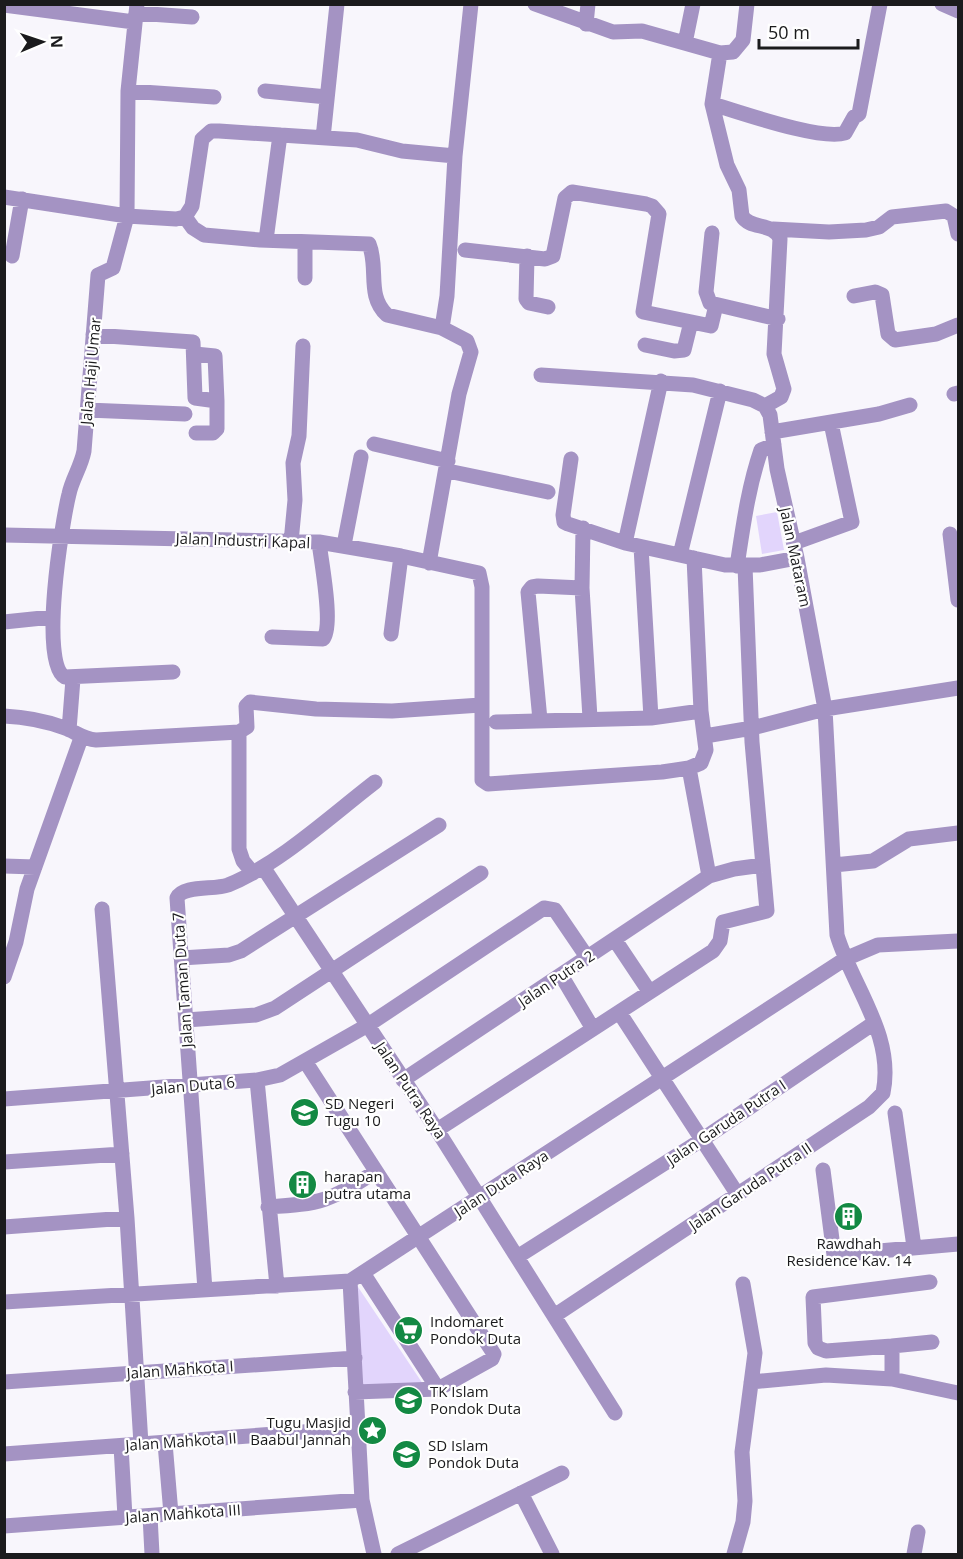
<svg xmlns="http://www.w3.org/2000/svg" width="963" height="1559" font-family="'Open Sans',sans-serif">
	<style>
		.green { fill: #e2d5fc }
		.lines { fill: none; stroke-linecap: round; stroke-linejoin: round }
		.minor { stroke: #a493c3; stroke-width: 15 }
		.labels { text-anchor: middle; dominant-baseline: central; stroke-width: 4.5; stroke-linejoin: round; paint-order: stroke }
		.street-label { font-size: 15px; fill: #1b1b1d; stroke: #fff }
		.poi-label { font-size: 15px; fill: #1b1b1d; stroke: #fff; text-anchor: start }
	</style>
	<rect width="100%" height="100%" fill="#f8f6fc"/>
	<!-- green -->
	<path class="green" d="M777,512l7,38 -22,4 -6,-38z
		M356,1284l67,100 -68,3z"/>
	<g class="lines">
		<!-- minor -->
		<path class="minor" d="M137,4l-9,87 -1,125 -14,52 -15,7 -14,176c-3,16 -12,28 -15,43 -7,28 -30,170 -4,183l108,-5
			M535,4l78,28 29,-1 78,22 13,-1 10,-12 4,-36
			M942,4l16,7
			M4,5l130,17
			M136,13l56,4
			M586,24l2,-20
			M685,43l8,-39
			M720,53l-8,51 15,61 12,25 3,26c8,14 32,6 38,23l-6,115 10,35 -3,8 -16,9
			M128,91l86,6
			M265,91l62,6
			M712,104c28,8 109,37 133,29l9,-16 5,-3 21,-110
			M323,138l14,-134
			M4,197l123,19 49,3 9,-2 7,-11 10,-67 9,-8h8l138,9 45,11 53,5
			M185,217l8,11 11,7 56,5 109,4c10,24 -3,52 18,71l55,13
			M773,229l56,3 37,-2 13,-3 13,-10 54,-6 8,5 4,18
			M712,233l-6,59 4,11 68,16
			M266,240l14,-105
			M465,250l80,9 8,-3 12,-58 7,-6 74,12 6,2 7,8 -16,98 68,14 5,-21
			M12,256l10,-57
			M527,256l-1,43 3,4 19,4
			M305,278v-36
			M854,296l21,-4 7,3 6,39 7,6 41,-6 22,-9
			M93,335l100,7 2,56 22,3v28l-4,4h-17
			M645,345l29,6 10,-1 7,-28
			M195,354l20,2 2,45
			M541,375l152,10 60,15 12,6
			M954,394l4,-1
			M87,410l98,4
			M772,432l107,-18 31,-9
			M374,444l74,17
			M571,459l-8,56 1,7 4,2 57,19 100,22h35l37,-7
			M448,471l100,21
			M583,528l-1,60 8,130
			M950,534l8,66
			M4,535l315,7 82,14 78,17 3,14v193l6,4 174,-12 27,-4 12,-5 5,-13 -5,-39 -7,-153
			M291,542l4,-42 -2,-37 6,-27 4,-90
			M625,543l36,-162
			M794,543l58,-21 -21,-99
			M344,545l17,-88
			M641,547l10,171
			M680,555l40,-164
			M429,563l30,-169 12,-42 -4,-11 -25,-13 5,-32 8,-140 16,-152
			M737,566c6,-39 11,-78 24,-116l13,-5
			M4,622l48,-5
			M391,634l10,-78
			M272,637l51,2c11,-13 -2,-78 -4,-97
			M4,716c21,1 42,5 61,12 11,4 18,11 31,12l143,-8 8,-5 -1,-21 4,-4 66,7 76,2 89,-6
			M540,720l-12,-128 4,-5 6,-1 44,2
			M496,722l155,-4 50,-7
			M69,730l4,-51
			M239,732v117l4,12 10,12
			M705,736l47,-8 73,-19 133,-21
			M689,768l20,108
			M834,865l39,-4 36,-22 49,-6
			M4,866l31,1
			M263,867l174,263 178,283
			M102,909l25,309 14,226
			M615,940l34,51
			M181,958l48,-3 12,-4 198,-126
			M561,975l32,54 120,-78 7,-10 3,-19 44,-11 -15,-169 -7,-176
			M4,977l12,-35 11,-53 54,-151
			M619,1012l119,183
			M186,1020l70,-5 19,-7 206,-135
			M305,1061l189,293 -2,5 -54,30 -83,3
			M257,1080l20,206
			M403,1080l306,-204 25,-7 29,-4
			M4,1099l253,-19 23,-5 88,-50 176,-117 11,2 32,47
			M895,1113l19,134
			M437,1130l156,-101
			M4,1162l118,-8
			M823,1170l11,85 124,-11
			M268,1207c53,-3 62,-6 107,-35
			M4,1227l123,-9
			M517,1257l186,-118 171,-116
			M363,1273l75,116
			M350,1281l12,219 12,54
			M205,1290l-28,-392c6,-13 37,-8 51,-13 50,-20 104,-70 147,-103
			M4,1302l346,-21 495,-322 33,-14 80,-4
			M554,1316l315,-209 14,-14c12,-58 -31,-107 -46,-158l-12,-226 -28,-151 -20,-89 -7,-54 -5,-9
			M892,1346l40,-4
			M892,1379v-33l-66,5 -8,-3 -3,-5 -2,-46 117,-15
			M4,1382l351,-24
			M751,1382l75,-7 66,4 66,14
			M165,1443l6,71
			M121,1446l4,71
			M4,1454l353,-26
			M521,1493l31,61
			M150,1516l2,38
			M4,1526l358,-26
			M398,1554l164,-81
			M734,1554l9,-32 2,-21 -3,-49 13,-99 -12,-69
			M914,1554l4,-22"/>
	</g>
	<!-- icons -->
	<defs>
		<symbol id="school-disc" viewBox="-11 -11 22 22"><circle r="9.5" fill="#138943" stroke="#fff"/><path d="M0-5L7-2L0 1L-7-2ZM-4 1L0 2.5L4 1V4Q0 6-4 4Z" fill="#fff"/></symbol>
		<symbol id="building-disc" viewBox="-11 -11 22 22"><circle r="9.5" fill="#138943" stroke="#fff"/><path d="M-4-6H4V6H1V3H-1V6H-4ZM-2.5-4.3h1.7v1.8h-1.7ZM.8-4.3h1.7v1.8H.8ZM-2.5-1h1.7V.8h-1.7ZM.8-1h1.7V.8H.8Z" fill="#fff"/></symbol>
		<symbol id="supermarket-disc" viewBox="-11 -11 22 22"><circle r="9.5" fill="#138943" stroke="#fff"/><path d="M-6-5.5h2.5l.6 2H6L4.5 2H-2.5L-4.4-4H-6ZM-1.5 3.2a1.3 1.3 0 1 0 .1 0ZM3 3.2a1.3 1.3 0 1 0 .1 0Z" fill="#fff"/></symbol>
		<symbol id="sight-disc" viewBox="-11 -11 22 22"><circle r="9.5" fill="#138943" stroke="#fff"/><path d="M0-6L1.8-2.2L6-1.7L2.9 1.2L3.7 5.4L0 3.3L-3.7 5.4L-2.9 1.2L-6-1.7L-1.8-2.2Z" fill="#fff"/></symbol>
	</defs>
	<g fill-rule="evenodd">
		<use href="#school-disc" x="288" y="1096" width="33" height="33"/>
		<use href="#building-disc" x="286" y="1168" width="33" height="33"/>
		<use href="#building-disc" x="832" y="1200" width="33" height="33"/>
		<use href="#supermarket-disc" x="392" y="1314" width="33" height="33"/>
		<use href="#school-disc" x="392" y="1384" width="33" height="33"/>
		<use href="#sight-disc" x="356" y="1414" width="33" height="33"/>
		<use href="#school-disc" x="390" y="1438" width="33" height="33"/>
	</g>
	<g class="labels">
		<!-- street labels -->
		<g class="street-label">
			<text transform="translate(90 371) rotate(-85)">Jalan Haji Umar</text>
			<text transform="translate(243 540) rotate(2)">Jalan Industri Kapal</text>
			<text transform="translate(796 557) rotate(78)">Jalan Mataram</text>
			<text transform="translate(556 978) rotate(-34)">Jalan Putra 2</text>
			<text transform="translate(182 980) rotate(-94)">Jalan Taman Duta 7</text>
			<text transform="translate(193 1085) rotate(-5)">Jalan Duta 6</text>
			<text transform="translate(411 1090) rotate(56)">Jalan Putra Raya</text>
			<text transform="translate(726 1122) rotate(-34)">Jalan Garuda Putra I</text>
			<text transform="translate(501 1183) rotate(-33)">Jalan Duta Raya</text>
			<text transform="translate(750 1186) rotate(-34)">Jalan Garuda Putra II</text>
			<text transform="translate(180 1369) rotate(-4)">Jalan Mahkota I</text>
			<text transform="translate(181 1441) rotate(-4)">Jalan Mahkota II</text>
			<text transform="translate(183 1513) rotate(-4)">Jalan Mahkota III</text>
		</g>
		<!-- poi labels -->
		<g class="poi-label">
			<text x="325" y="1103">SD Negeri<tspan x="325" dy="17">Tugu 10</tspan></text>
			<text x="324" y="1176">harapan<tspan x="324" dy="17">putra utama</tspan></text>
			<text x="849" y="1243" text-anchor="middle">Rawdhah<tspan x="849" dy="17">Residence Kav. 14</tspan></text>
			<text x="430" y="1321">Indomaret<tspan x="430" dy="17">Pondok Duta</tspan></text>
			<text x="430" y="1391">TK Islam<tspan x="430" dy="17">Pondok Duta</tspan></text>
			<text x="351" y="1422" text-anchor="end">Tugu Masjid<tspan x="351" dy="17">Baabul Jannah</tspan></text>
			<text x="428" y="1445">SD Islam<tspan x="428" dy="17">Pondok Duta</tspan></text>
		</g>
	</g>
	<!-- border -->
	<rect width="963" height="1559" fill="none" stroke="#1b1b1d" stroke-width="12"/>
	<!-- north arrow -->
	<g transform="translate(42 42) rotate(88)" stroke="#ffffff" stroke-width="4.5" paint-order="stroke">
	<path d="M0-4.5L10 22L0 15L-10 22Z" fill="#1b1b1d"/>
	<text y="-9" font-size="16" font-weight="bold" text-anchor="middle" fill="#1b1b1d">N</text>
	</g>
	<!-- scale -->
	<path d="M759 39v9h99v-9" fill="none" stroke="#1b1b1d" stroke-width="3"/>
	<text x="768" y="39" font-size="18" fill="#1b1b1d" stroke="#ffffff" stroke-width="4.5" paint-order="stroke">50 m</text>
</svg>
